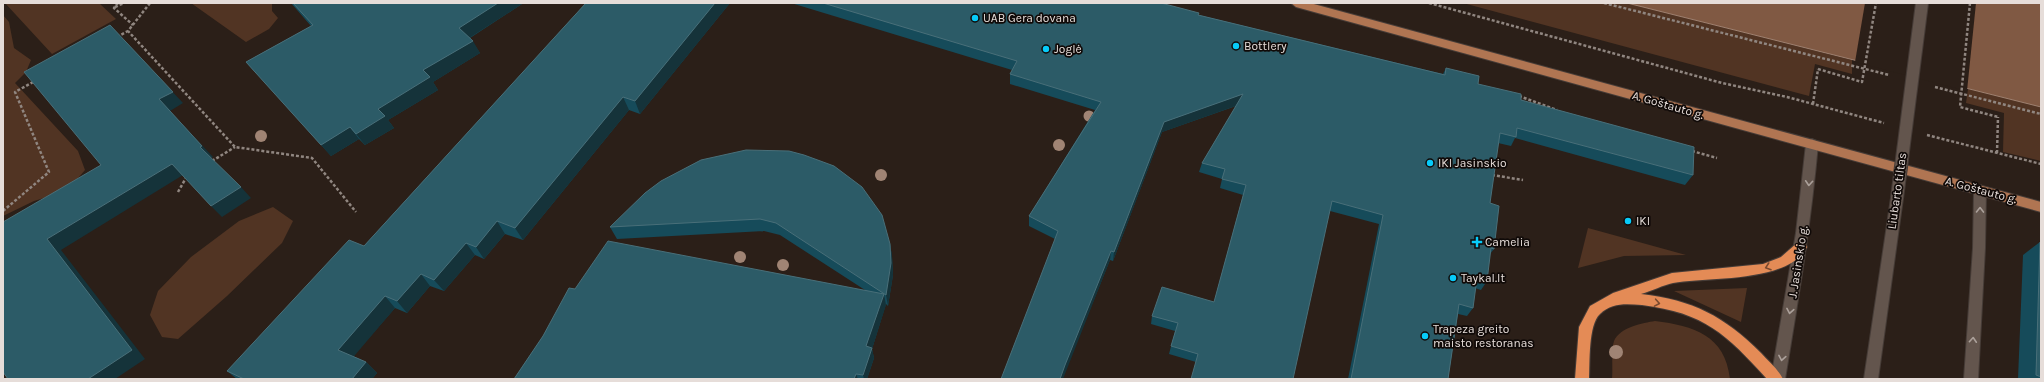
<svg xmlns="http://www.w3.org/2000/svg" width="2044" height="382" font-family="Karla,sans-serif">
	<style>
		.green { fill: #513423 }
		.water { fill: #805943; stroke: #9f8170 }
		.pier { fill: #2b1f18 }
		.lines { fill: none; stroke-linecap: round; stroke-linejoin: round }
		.secondary-casing { stroke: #463c37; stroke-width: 2 }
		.primary-casing { stroke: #463c37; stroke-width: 2 }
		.highway-casing { stroke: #463c37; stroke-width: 2 }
		.path { stroke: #908680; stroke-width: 2.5; stroke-dasharray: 3 2; stroke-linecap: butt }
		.secondary { fill: #63554d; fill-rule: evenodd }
		.primary { fill: #b07552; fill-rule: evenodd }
		.highway { fill: #e48b56; fill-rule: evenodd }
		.secondary-bridge-casing { stroke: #463c37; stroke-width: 14; stroke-linecap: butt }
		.path-bridge { stroke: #908680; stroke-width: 2.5; stroke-dasharray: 3 2; stroke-linecap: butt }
		.secondary-bridge { stroke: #63554d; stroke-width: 12 }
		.tree { fill: #a08474 }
		.wall { fill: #164b5a }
		.shaded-wall { fill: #15333a }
		.building { fill: #2c5b67; stroke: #496f79 }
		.oneway { stroke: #aba09a }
		.oneway2 { stroke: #7a4a2f }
		.poi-dot { fill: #07cbf9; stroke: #100a08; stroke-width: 1.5 }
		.labels { text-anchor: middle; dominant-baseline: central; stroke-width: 3.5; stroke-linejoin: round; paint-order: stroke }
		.poi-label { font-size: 12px; fill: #e6ddd9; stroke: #100a08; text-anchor: start }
		.street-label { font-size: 12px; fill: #e6ddd9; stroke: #100a08 }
	</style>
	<rect width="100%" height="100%" fill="#2b1f18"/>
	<!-- green -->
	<path class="green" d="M5,3h94l17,16 -64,35z
		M191,3h81v8l6,7 -9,11 -23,13z
		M1463,3h164l225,57v14l-37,-10 -6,32z
		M3,15l6,7 5,26 17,12 -5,12 -11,11 63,68 7,19 -18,21 -33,10 -31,15z
		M1968,89l73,18v54l-38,-9 1,-39 -38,-10z
		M273,207l20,14 -11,22 -55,53 -49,43 -16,-2 -12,-22 8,-24 33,-34 48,-36z
		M1588,228l98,27 -62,1 -46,12z
		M1747,288l-6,34 -67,-31z
		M1655,321c39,5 70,14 75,58h-118c1,-10 -1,-29 2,-38 6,-14 29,-18 41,-20z"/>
	<!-- water -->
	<path class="water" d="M1627,3h414v104z"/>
	<!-- pier -->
	<path class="pier" d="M1865,3h111l-9,88 -112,-29z"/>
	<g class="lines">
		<defs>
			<path id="secondary" d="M1812,139l4,2 2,3c-7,79 -20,157 -33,235h-14l25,-146 10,-89 2,-3z
				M1980,185l4,2 2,3 -1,58 -7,131h-14l9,-131 1,-58 2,-3z
				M1897,193l4,2 2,3 -25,181h-14l27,-181 2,-3z"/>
			<path id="primary" d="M1291,3h19l731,199v10l-745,-205z"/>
			<path id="highway" d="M1801,242l4,1 2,4c-18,36 -99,30 -134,36 -10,2 -21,8 -32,11 52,6 83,22 120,59 7,8 17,16 22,26h-16c-41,-45 -62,-66 -125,-74 -15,-1 -30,-3 -42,9 -12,11 -10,49 -11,65h-14l4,-52 11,-21 23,-13 59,-20 91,-9 18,-7 16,-14z"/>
		</defs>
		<!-- secondary casing -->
		<use href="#secondary" class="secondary-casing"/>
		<!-- primary casing -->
		<use href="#primary" class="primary-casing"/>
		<!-- highway casing -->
		<use href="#highway" class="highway-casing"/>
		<!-- path -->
		<path class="path" d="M118,3l-4,5 19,17
			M150,3l-22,28 107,116 77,11 44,54
			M1429,3l293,80 65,14 97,26
			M1604,3l285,72
			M115,7l9,-4
			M117,37l11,-6
			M1935,87l106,27
			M1519,96l38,14
			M1813,104l5,-35
			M1927,135l114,29
			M1692,151l25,7
			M1997,153l1,-36
			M212,161l23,-14
			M1492,175l31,5
			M178,192l9,-16
			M3,211l46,-39 -34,-80 20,-11"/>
		<!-- secondary -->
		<use href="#secondary" class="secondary"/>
		<!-- primary -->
		<use href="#primary" class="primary"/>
		<!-- highway -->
		<use href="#highway" class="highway"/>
		<defs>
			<path id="secondary-bridge" d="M1897,198l25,-195"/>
		</defs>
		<!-- secondary-bridge casing -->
		<use href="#secondary-bridge" class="secondary-bridge-casing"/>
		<!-- path-bridge -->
		<path class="path-bridge" d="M1970,3l-10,104 38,10
			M1818,69l44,13 14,-79"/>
		<!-- secondary-bridge -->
		<use href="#secondary-bridge" class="secondary-bridge"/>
	</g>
	<!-- trees -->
	<g class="tree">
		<circle cx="1089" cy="116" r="5.5"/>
		<circle cx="261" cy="136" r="6"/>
		<circle cx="1059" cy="145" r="6"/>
		<circle cx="881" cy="175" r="6"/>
		<circle cx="740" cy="257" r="6"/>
		<circle cx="783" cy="265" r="6"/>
		<circle cx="1616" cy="352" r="7"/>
	</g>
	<!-- wall -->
	<path class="wall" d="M291,3h231v1l-52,34 10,15 -47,29 5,8 -50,30 6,8 -29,17 -6,-6 -28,17 -74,-82 -11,-12 65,-36z
		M586,3h144l-90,111 -11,-4 -106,130 -18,-6 -21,25 -9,-4 -31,36 -14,-5 -23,27 -12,-5 -42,48 13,6 11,11 -5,6h-135l-10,-8 137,-125z
		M791,3h370l38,12 244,59 3,-6 32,16 43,16 172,75 -8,10 -170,-47 -4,8 -13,-3 -8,60 4,46 -4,5 -3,27 -6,9 -6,-2 -2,20 -6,8 -9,-2 -10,65h-100l31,-155 -49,-13 -134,151 -27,-8 6,-23 -24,-7 1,-8 62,-14 29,-107 -23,-7 2,-9 -23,-7 3,-9 34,-57 -74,26 -49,129 -3,-1 -46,114 -9,-135 -26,-13v-10l66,-106 -85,-26v-10l2,-4z
		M746,150l144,94 2,12 1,19 -5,31 -2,-2 -14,45 2,9 -7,21h-353l61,-90 290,1 -85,-55 -16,-4 -147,8 -7,-12z
		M2040,242l1,1v136h-23l5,-124z"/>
	<!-- shaded-wall -->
	<path class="shaded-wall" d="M498,3h24v1l-56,36 -7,-12z
		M715,3h15l-90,111 -5,-13z
		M110,25l73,78 -13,8 43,46 -2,1 -11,-11 -41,-48z
		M473,41l7,12 -47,29 5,8 -50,30 6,8 -29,17 -9,-11 22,-25 45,-39z
		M1243,94l-2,10 -79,28 -49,129 1,-9 50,-130z
		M623,97l6,13 -106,130 -8,-12z
		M350,127l9,12 -28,17 -10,-11z
		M172,164l11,11 -122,75 84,109 -30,20h-27l-41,-140z
		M241,187l10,11 -29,19 -11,-11z
		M497,221l8,13 -21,25 -8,-12z
		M466,243l9,12 -31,36 -10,-11z
		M890,244l2,12 1,19 -5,31 -2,-11z
		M1111,251l-1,9 -47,119h-3l5,-14z
		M421,274l9,12 -23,27 -10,-12z
		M884,294l2,11 -14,44 2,9 -7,21h-3l-1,-4 3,-29z
		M385,296l10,12 -45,53 -12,-11z
		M366,362l11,11 -5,6h-20z
		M856,374l2,5h-4z"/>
	<!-- building -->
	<path class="building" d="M293,3h205l-39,25 14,13 -50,29 7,7 -52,32 7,7 -29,18 -6,-7 -29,18 -75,-83 67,-37z
		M586,3h129l-80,98 -12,-4 -108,131 -18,-7 -21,26 -10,-4 -32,37 -13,-6 -24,27 -12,-5 -47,54 28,12 -14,17h-108l-17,-8 122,-131 15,6z
		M823,3h338l38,10 -1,2 247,60 1,-7 33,8 -1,8 43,10v6l173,47 -1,28 -176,-47 -1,9 -16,-4 -10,70 9,3 -5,43 -3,-1 -4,33 -10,-3 -4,30 -14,-4 -11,75h-97l32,-164 -51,-14 -39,178h-102l7,-25 -27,-8 7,-23 -26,-7 10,-29 52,15 32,-117 -24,-6 3,-10 -23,-6 41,-69 -79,28 -50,130 -3,-1 -46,114 -5,14h-59l57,-148 -29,-15 72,-114 -91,-28 7,-13z
		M110,25l63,67 -14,7 43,47 -2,1 41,40 -30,19 -39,-42 -125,75 85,111 -44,29h-80l-5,-7v-150l98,-57 -77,-93z
		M746,150l43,1 15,4 30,11 28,21 20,28 8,29 1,19 -5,32 -110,-72 -16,-4 -150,8 35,-34 16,-12 40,-21z
		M608,241l276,53 -18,52 6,2 -9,27 -7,-1 -2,5h-340l29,-43 26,-48 6,1z
		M2040,242l1,1v134l-5,-2z"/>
	<!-- one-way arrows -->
	<defs><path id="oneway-chevron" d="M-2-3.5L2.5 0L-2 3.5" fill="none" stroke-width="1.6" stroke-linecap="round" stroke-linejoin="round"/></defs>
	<g class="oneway">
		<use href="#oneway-chevron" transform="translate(1809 183) rotate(94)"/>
		<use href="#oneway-chevron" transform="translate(1980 210) rotate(-89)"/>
		<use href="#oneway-chevron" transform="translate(1790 311) rotate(100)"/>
		<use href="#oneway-chevron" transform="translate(1973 340) rotate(-86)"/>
		<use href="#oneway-chevron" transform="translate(1782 358) rotate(100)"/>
	</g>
	<g class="oneway2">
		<use href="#oneway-chevron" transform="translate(1768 267) rotate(161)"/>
		<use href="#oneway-chevron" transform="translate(1657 303) rotate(10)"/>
	</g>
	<!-- markers -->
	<g class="poi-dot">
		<circle cx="975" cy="18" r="4"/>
		<circle cx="1236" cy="46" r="4"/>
		<circle cx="1046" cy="49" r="4"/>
		<circle cx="1430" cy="163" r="4"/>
		<circle cx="1628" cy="221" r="4"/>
		<path d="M1475 236h4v4h4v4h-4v4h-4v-4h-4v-4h4z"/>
		<circle cx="1453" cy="278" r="4"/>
		<circle cx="1425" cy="336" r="4"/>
	</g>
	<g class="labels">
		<!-- poi labels -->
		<g class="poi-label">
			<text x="983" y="18">UAB Gera dovana</text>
			<text x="1244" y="46">Bottlery</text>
			<text x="1054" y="49">Joglė</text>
			<text x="1438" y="163">IKI Jasinskio</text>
			<text x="1636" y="221">IKI</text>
			<text x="1485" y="242">Camelia</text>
			<text x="1461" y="278">Taykal.lt</text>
			<text x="1433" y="329">Trapeza greito<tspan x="1433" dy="14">maisto restoranas</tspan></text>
		</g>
		<!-- street labels -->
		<g class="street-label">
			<text transform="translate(1668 105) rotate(16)">A. Goštauto g.</text>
			<text transform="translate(1981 190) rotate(15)">A. Goštauto g.</text>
			<text transform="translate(1897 191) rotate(-82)">Liubarto tiltas</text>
			<text transform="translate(1798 262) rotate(-81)">J. Jasinskio g.</text>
		</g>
	</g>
	<!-- border -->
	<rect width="2044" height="382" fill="none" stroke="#e6ddd9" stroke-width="8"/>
</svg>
